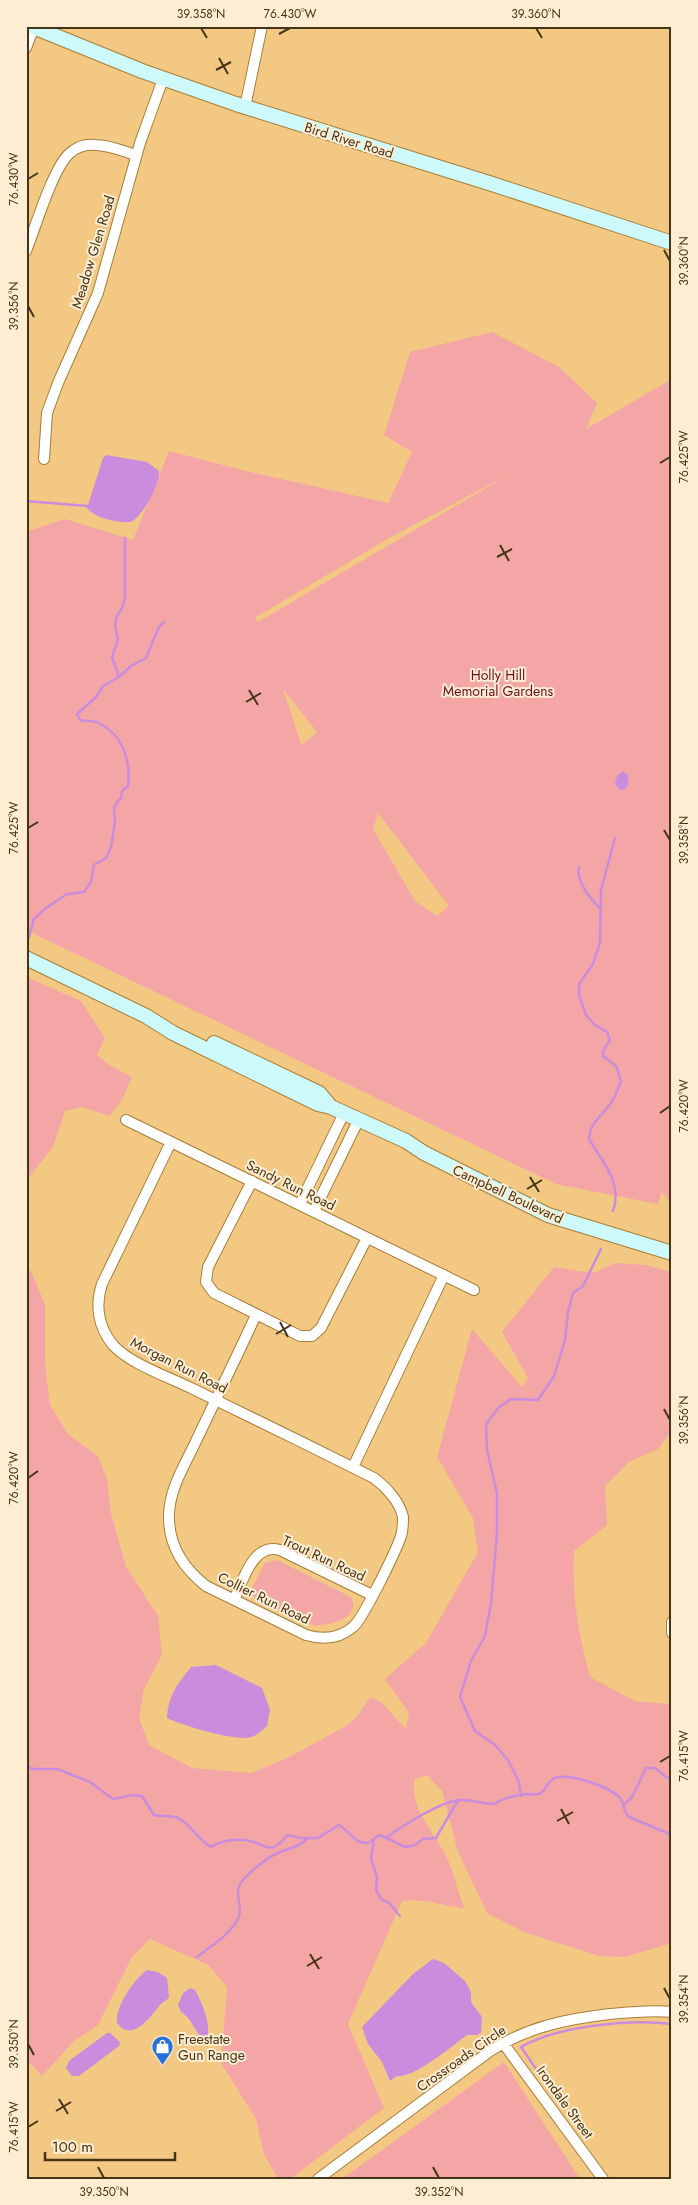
<svg xmlns="http://www.w3.org/2000/svg" width="698" height="2205" font-family="Jost,sans-serif">
	<style>
		.green { fill: #f4a6a7; fill-rule: evenodd }
		.water { fill: #ca8cdc }
		.lines { fill: none; stroke-linecap: round; stroke-linejoin: round }
		.stream { stroke: #ca8cdc; stroke-width: 2.5 }
		.street-casing { stroke: #a77e39; stroke-width: 12 }
		.secondary-casing { stroke: #a77e39; stroke-width: 16 }
		.street { stroke: #fff; stroke-width: 10 }
		.secondary { stroke: #cef9fa; stroke-width: 14 }
		.ticks { fill: none; stroke: #453417; stroke-width: 2 }
		.labels { text-anchor: middle; dominant-baseline: central; stroke-width: 4; stroke-linejoin: round; paint-order: stroke }
		.street-label { font-size: 14px; fill: #453417; stroke: #ffedd3 }
		.park-label { font-size: 14px; fill: #6e0c1f; stroke: #ffedd3 }
		.poi-label { font-size: 14px; fill: #453417; stroke: #ffedd3; text-anchor: start }
		.neatline { fill: none; stroke: #453417; stroke-width: 2 }
		.ticks-label { font-size: 12px; text-anchor: middle; fill: #453417 }
	</style>
	<rect width="100%" height="100%" fill="#f3c883"/>
	<!-- green -->
	<path class="green" d="M492,332l67,35 38,36 -11,26 86,-50v826l-10,-13 -4,12 -102,-20 -530,-254v-398l39,-13 68,21 36,-89 77,20 142,32 24,-51 -28,-17 26,-83zM510,474l-252,148h-1l-1,-5 135,-80zM283,689l34,43 -15,13 -1,-1zM378,813l71,93 -12,10 -22,-15 -42,-72z
		M26,977l55,24 24,37 -8,17 14,11 21,11 -10,23 -13,16 -26,-9 -18,4 -12,36 -27,34z
		M616,1263l29,2 27,7v158l-14,19 -29,13 -24,24 2,39 -33,26c-2,49 4,79 16,126l45,24 33,3 4,3v236l-47,14 -26,-1 -75,-24 -37,-19 -29,-61 -16,-61 -15,-16 -12,4c-7,29 22,56 33,81 6,15 10,32 16,48 -24,-2 -38,-10 -62,-7l-54,123 36,84 -94,71h-12l-14,-25 -8,-35 -35,-56 6,-76 -19,-22 -58,-26 -18,18 -34,68 -24,16 -32,35 -16,-17v-795l6,9 13,32v59l5,41 18,29 30,22 9,23 4,34 15,54 32,49 4,39 -18,34 -5,29 10,27 43,23 60,5 39,-17 57,-31 11,-11 11,-17 11,5 25,27 3,-16 -24,-34 41,-36 52,-91 -5,-34 -36,-61 35,-128 50,58 6,-9 -26,-46 52,-65 39,6z
		M277,1560l74,37c12,21 -24,30 -39,28l-63,-31 16,-31z
		M504,2062l76,117h-238z"/>
	<!-- water -->
	<path class="water" d="M106,455l41,7 12,9c1,13 -16,45 -28,51 -13,1 -35,-3 -44,-14l16,-50z
		M623,771l5,4v10l-4,5h-4l-5,-6 2,-8z
		M216,1665l46,23 8,22 -3,16c-4,3 -10,10 -16,11 -14,5 -70,-12 -84,-19 1,-22 11,-35 24,-51z
		M433,1959l11,4 21,18 6,11v10l11,15 -1,16 -4,2h-10c-15,11 -54,44 -70,41l-7,5 -8,-19 -14,-18 -6,-17 51,-53z
		M147,1970l11,2 9,6 2,19c-2,4 -5,4 -8,7 -10,11 -28,40 -44,19 -2,-16 17,-44 30,-53z
		M190,1988l5,2c7,13 18,37 11,51 -12,-8 -13,-22 -25,-29l-3,-7 5,-12z
		M107,2033h3l10,9 -1,4 -40,30h-7l-6,-8 3,-7z"/>
	<g class="lines">
		<!-- stream -->
		<path class="stream" d="M26,501l61,5
			M119,677l-7,-20 6,-18 -3,-13 1,-8 7,-12 2,-10v-58
			M579,867c-3,15 12,33 22,42
			M29,937l5,-18 12,-11 21,-14 17,-2 7,-10 3,-17 12,-7 5,-11 4,-26 -1,-13 3,-6 4,-4 1,-7 6,-5c3,-25 -5,-51 -29,-63 -6,-3 -13,-1 -19,-3l-3,-6 19,-17 7,-11 16,-9 12,-11 15,-8 13,-31 5,-5
			M613,1211c10,-28 -10,-48 -24,-72 1,-17 13,-23 22,-36 4,-6 7,-14 10,-22l-5,-15 -13,-10v-5l7,-11 -3,-8 -12,-7 -9,-10 -7,-20v-11l14,-20 7,-21 1,-53 14,-52
			M26,1767l7,2h24l8,3 25,10 23,17 20,-4 9,1 12,19c8,2 17,0 24,3 13,6 20,22 33,29 10,-6 22,-8 34,-7 21,2 24,19 42,-5l13,3h18l21,-13c9,5 16,19 28,18 5,-1 8,-6 13,-8l25,12 10,-2 8,-6 13,-1 22,-38
			M521,1796l-2,-14 -11,-22 -13,-15 -20,-14 -15,-34 11,-36 14,-25 6,-33 6,-69v-41l-10,-43 -1,-26 13,-17 12,-8 27,1 16,-24 11,-36 3,-28 5,-19 10,-7 18,-37
			M623,1806l9,-9 14,-29h9l11,9 6,2
			M386,1838c16,-12 54,-36 73,-38 13,-1 23,4 35,4 9,-6 23,-9 33,-10 4,0 8,1 12,0 7,-3 8,-13 16,-16 14,-5 53,8 64,19 6,5 3,13 10,20l43,18
			M374,1839l-3,20 6,18 -1,13 5,9 8,4 11,13
			M197,1957c14,-11 36,-24 42,-41 4,-13 -7,-24 4,-36 10,-11 23,-22 37,-28 10,-4 19,-5 27,-13
			M559,2102l-38,-55c36,-21 109,-28 151,-23"/>
		<defs>
			<path id="street" d="M26,48l8,-21
				M245,107l17,-81
				M26,251c9,-22 27,-84 44,-98 7,-6 16,-9 25,-8 14,0 28,6 41,10
				M44,459l3,-46 11,-30 40,-90 42,-150 23,-64
				M126,1120l348,170
				M171,1142l-69,142c-7,21 -4,43 11,61 17,19 56,32 80,44 60,29 121,59 181,89 12,9 26,24 29,39 0,7 0,13 -2,19 -5,15 -38,83 -48,91 -14,12 -30,13 -47,8l-100,-49c-23,-18 -38,-42 -37,-72 1,-27 17,-51 28,-75 20,-42 40,-83 59,-124
				M252,1181l-44,86 -2,15 8,11 86,43h12l9,-8 46,-90
				M300,1204l44,-91
				M314,1211l45,-92
				M353,1467l91,-192
				M234,1600c9,-19 19,-58 46,-50l92,45
				M672,1622v11
				M503,2043l100,136
				M318,2179l172,-128c38,-24 76,-32 120,-37 21,-2 41,-4 62,-2"/>
			<path id="secondary" d="M31,26l111,45 94,33 253,79 183,60
				M26,958l120,58 27,17 145,71 13,3 75,34 18,12 124,62 124,38
				M214,1043l105,50 12,14"/>
		</defs>
		<!-- street casing -->
		<use href="#street" class="street-casing"/>
		<!-- secondary casing -->
		<use href="#secondary" class="secondary-casing"/>
		<!-- street -->
		<use href="#street" class="street"/>
		<!-- secondary -->
		<use href="#secondary" class="secondary"/>
	</g>
	<!-- ticks -->
	<path class="ticks" d="M201,28l6,10M536,28l6,10M279,34l11,-6M219,58l9,16M216,70l15,-8M28,179l10,-6M664,250l6,11M28,306l6,11M660,463l10,-6M500,545l9,16M497,557l15,-8M249,690l9,15M246,702l15,-9M28,828l10,-6M664,830l6,10M660,1113l10,-7M530,1177l9,15M527,1189l15,-9M280,1322l8,15M276,1334l15,-9M664,1409l6,11M28,1478l10,-7M660,1762l10,-6M561,1809l8,15M557,1821l16,-9M310,1954l9,15M307,1966l15,-9M664,1988l6,11M28,2044l6,11M59,2099l9,15M56,2111l15,-9M28,2127l10,-6M98,2167l6,11M433,2167l6,11"/>
	<!-- icons -->
	<defs>
		<symbol id="shop-pin" viewBox="-11 -11 22 30"><path d="M0 17L-7.5 6A9.5 9.5 0 1 1 7.5 6Z" fill="#2570dc" stroke="#ffedd3"/><path d="M-5-2.5h2.3a2.7 3.5 0 0 1 5.4 0H5L5.5 6h-11ZM-1.5-2.5h3a1.5 2.3 0 0 0-3 0Z" fill="#fff"/></symbol>
	</defs>
	<g fill-rule="evenodd">
		<use href="#shop-pin" x="150" y="2034" width="25" height="34"/>
	</g>
	<g class="labels">
		<!-- street labels -->
		<g class="street-label">
			<text transform="translate(349 140) rotate(17)">Bird River Road</text>
			<text transform="translate(93 252) rotate(-73)">Meadow Glen Road</text>
			<text transform="translate(291 1185) rotate(26)">Sandy Run Road</text>
			<text transform="translate(508 1194) rotate(25)">Campbell Boulevard</text>
			<text transform="translate(179 1365) rotate(27)">Morgan Run Road</text>
			<text transform="translate(324 1558) rotate(25)">Trout Run Road</text>
			<text transform="translate(264 1598) rotate(26)">Collier Run Road</text>
			<text transform="translate(461 2058) rotate(-35)">Crossroads Circle</text>
			<text transform="translate(565 2102) rotate(54)">Irondale Street</text>
		</g>
		<!-- park labels -->
		<g class="park-label">
			<text x="498" y="675">Holly Hill<tspan x="498" dy="16">Memorial Gardens</tspan></text>
		</g>
		<!-- poi labels -->
		<g class="poi-label">
			<text x="178" y="2039">Freestate<tspan x="178" dy="16">Gun Range</tspan></text>
		</g>
	</g>
	<!-- border -->
	<rect width="698" height="2205" fill="none" stroke="#ffedd3" stroke-width="55"/>
	<!-- scale -->
	<path d="M45 2152v8h130v-8" fill="none" stroke="#453417" stroke-width="2.5"/>
	<text x="52" y="2152" font-size="15" fill="#453417" stroke="#ffedd3" stroke-width="4" paint-order="stroke">100 m</text>
	<rect x="28" y="28" width="642" height="2150" class="neatline"/>
	<g class="ticks-label">
		<text x="201" y="18">39.358°N</text>
		<text x="290" y="18">76.430°W</text>
		<text x="536" y="18">39.360°N</text>
		<text transform="translate(14 179) rotate(-90)" y="4">76.430°W</text>
		<text transform="translate(684 261) rotate(-90)" y="4">39.360°N</text>
		<text transform="translate(14 306) rotate(-90)" y="4">39.356°N</text>
		<text transform="translate(684 457) rotate(-90)" y="4">76.425°W</text>
		<text transform="translate(14 828) rotate(-90)" y="4">76.425°W</text>
		<text transform="translate(684 840) rotate(-90)" y="4">39.358°N</text>
		<text transform="translate(684 1106) rotate(-90)" y="4">76.420°W</text>
		<text transform="translate(684 1420) rotate(-90)" y="4">39.356°N</text>
		<text transform="translate(14 1478) rotate(-90)" y="4">76.420°W</text>
		<text transform="translate(684 1756) rotate(-90)" y="4">76.415°W</text>
		<text transform="translate(684 1999) rotate(-90)" y="4">39.354°N</text>
		<text transform="translate(14 2044) rotate(-90)" y="4">39.350°N</text>
		<text transform="translate(14 2127) rotate(-90)" y="4">76.415°W</text>
		<text x="104" y="2196">39.350°N</text>
		<text x="439" y="2196">39.352°N</text>
	</g>
</svg>
